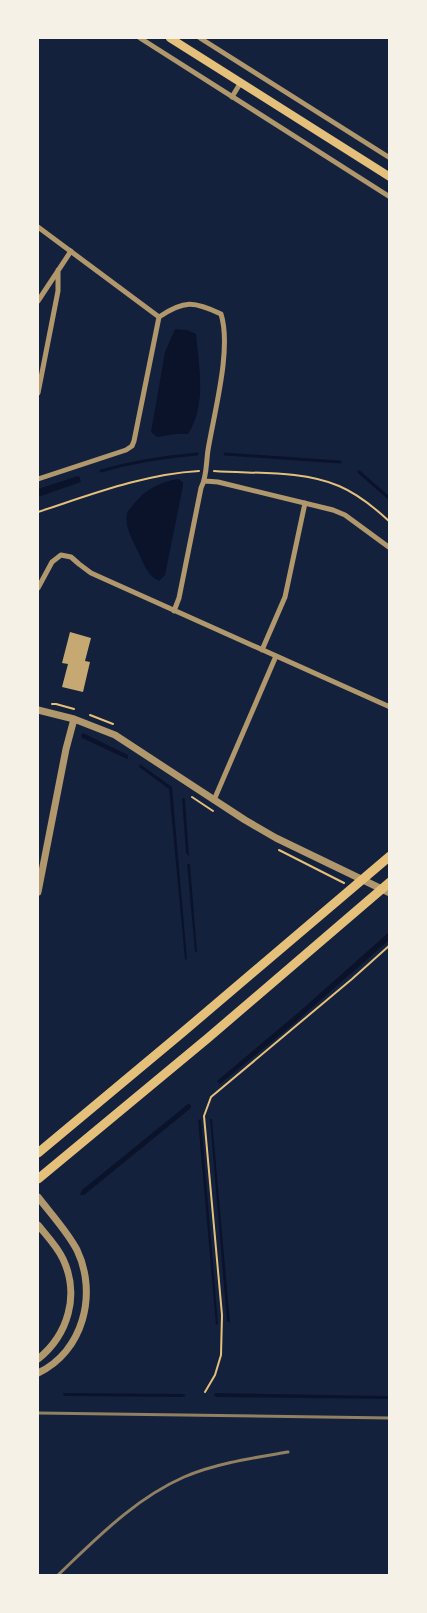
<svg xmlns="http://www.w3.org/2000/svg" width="427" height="1613" font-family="Cabin,sans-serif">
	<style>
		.water { fill: #0b132b }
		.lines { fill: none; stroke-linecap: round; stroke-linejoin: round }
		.stream { stroke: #0b132b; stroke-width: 3 }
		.building { fill: #c6a872 }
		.path { stroke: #e5c07b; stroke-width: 2 }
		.minor { stroke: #b1986c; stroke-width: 5 }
		.tertiary { stroke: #b1986c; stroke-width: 7 }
		.secondary { stroke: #e5c07b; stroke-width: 8 }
		.primary { stroke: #e5c07b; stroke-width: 9 }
		.rail { stroke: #918062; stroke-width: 3 }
	</style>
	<rect width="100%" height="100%" fill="#14213d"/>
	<!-- water -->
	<path class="water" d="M175,329l12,1 9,4c3,33 11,71 -8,100h-12l-19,3 -6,-5 14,-80z
		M78,476h1l2,6 -43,15v-8z
		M178,479l5,3v4l-18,89 -6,6c-11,-5 -15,-16 -20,-27 -5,-12 -15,-26 -12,-40 0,-3 4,-6 6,-9 11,-15 27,-23 45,-26z
		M83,733l45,22v4h-1l-45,-21 -1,-3z
		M140,764l32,23 15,172 -2,1 -16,-171 -30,-22z
		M183,798l2,1 4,57 -3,-3 -4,-54z
		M187,864h3l7,88h-2z
		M389,932v7l-2,3 -96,84 -71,58 -3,-3 82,-69z
		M188,1104l3,1v3l-107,87h-4l2,-5z
		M201,1119l17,205 -2,1 -18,-205z
		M210,1119h2l18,203h-3z
		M63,1393l121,1 2,2 -5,1 -113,-1h-4z
		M215,1393l174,3 1,3 -174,-2 -2,-2z"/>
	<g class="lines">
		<!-- stream -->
		<path class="stream" d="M225,454l115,8
			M101,471c34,-10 61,-14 96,-17
			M359,472l31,27"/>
	</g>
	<!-- building -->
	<path class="building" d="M70,632l21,6 -6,23 5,1 -7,30 -21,-5 6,-23 -6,-1z"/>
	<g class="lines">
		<!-- path -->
		<path class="path" d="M214,471c41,3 87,-1 125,15 19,8 36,22 51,36
			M38,512c52,-17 106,-38 161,-41
			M52,704h4l18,5
			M90,715l23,9
			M192,797l21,14
			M279,850l65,33
			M205,1392l10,-17 6,-20 1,-40 -18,-199 7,-19 141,-118 38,-34"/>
		<!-- minor -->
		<path class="minor" d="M140,38l250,159
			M200,38l190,120
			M232,97l9,-15
			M38,227l121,90
			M38,301l33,-50
			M159,317c25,-17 35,-16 62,-3 11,35 -7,99 -13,136 -2,13 -1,27 -7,38l-22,110 -5,13
			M38,393l20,-102v-21
			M38,479l88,-29 6,-4 2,-5 25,-124
			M205,481l13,1 115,28 12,5 45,33
			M38,588l14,-26 9,-7 10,2 8,7 12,9 299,134
			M262,650l23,-53 20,-94
			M214,800l62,-144"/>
		<!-- tertiary -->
		<path class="tertiary" d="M38,710l36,9 41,16 130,85 31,18 114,55
			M38,892l28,-143 8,-30
			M38,1197c13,17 29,34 39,53 21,44 6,102 -39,123
			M38,1225c8,10 19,21 25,34 17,36 5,76 -25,100"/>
		<!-- secondary -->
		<path class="secondary" d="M170,38l220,139"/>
		<!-- primary -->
		<path class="primary" d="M38,1153l145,-121 207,-176
			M38,1179l170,-141 182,-156"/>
		<!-- rail -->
		<path class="rail" d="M38,1413l352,5
			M57,1576c39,-37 77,-77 127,-99 33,-14 69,-19 104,-25"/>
	</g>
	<!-- border -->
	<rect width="427" height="1613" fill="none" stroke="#f6f1e7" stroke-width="78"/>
</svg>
